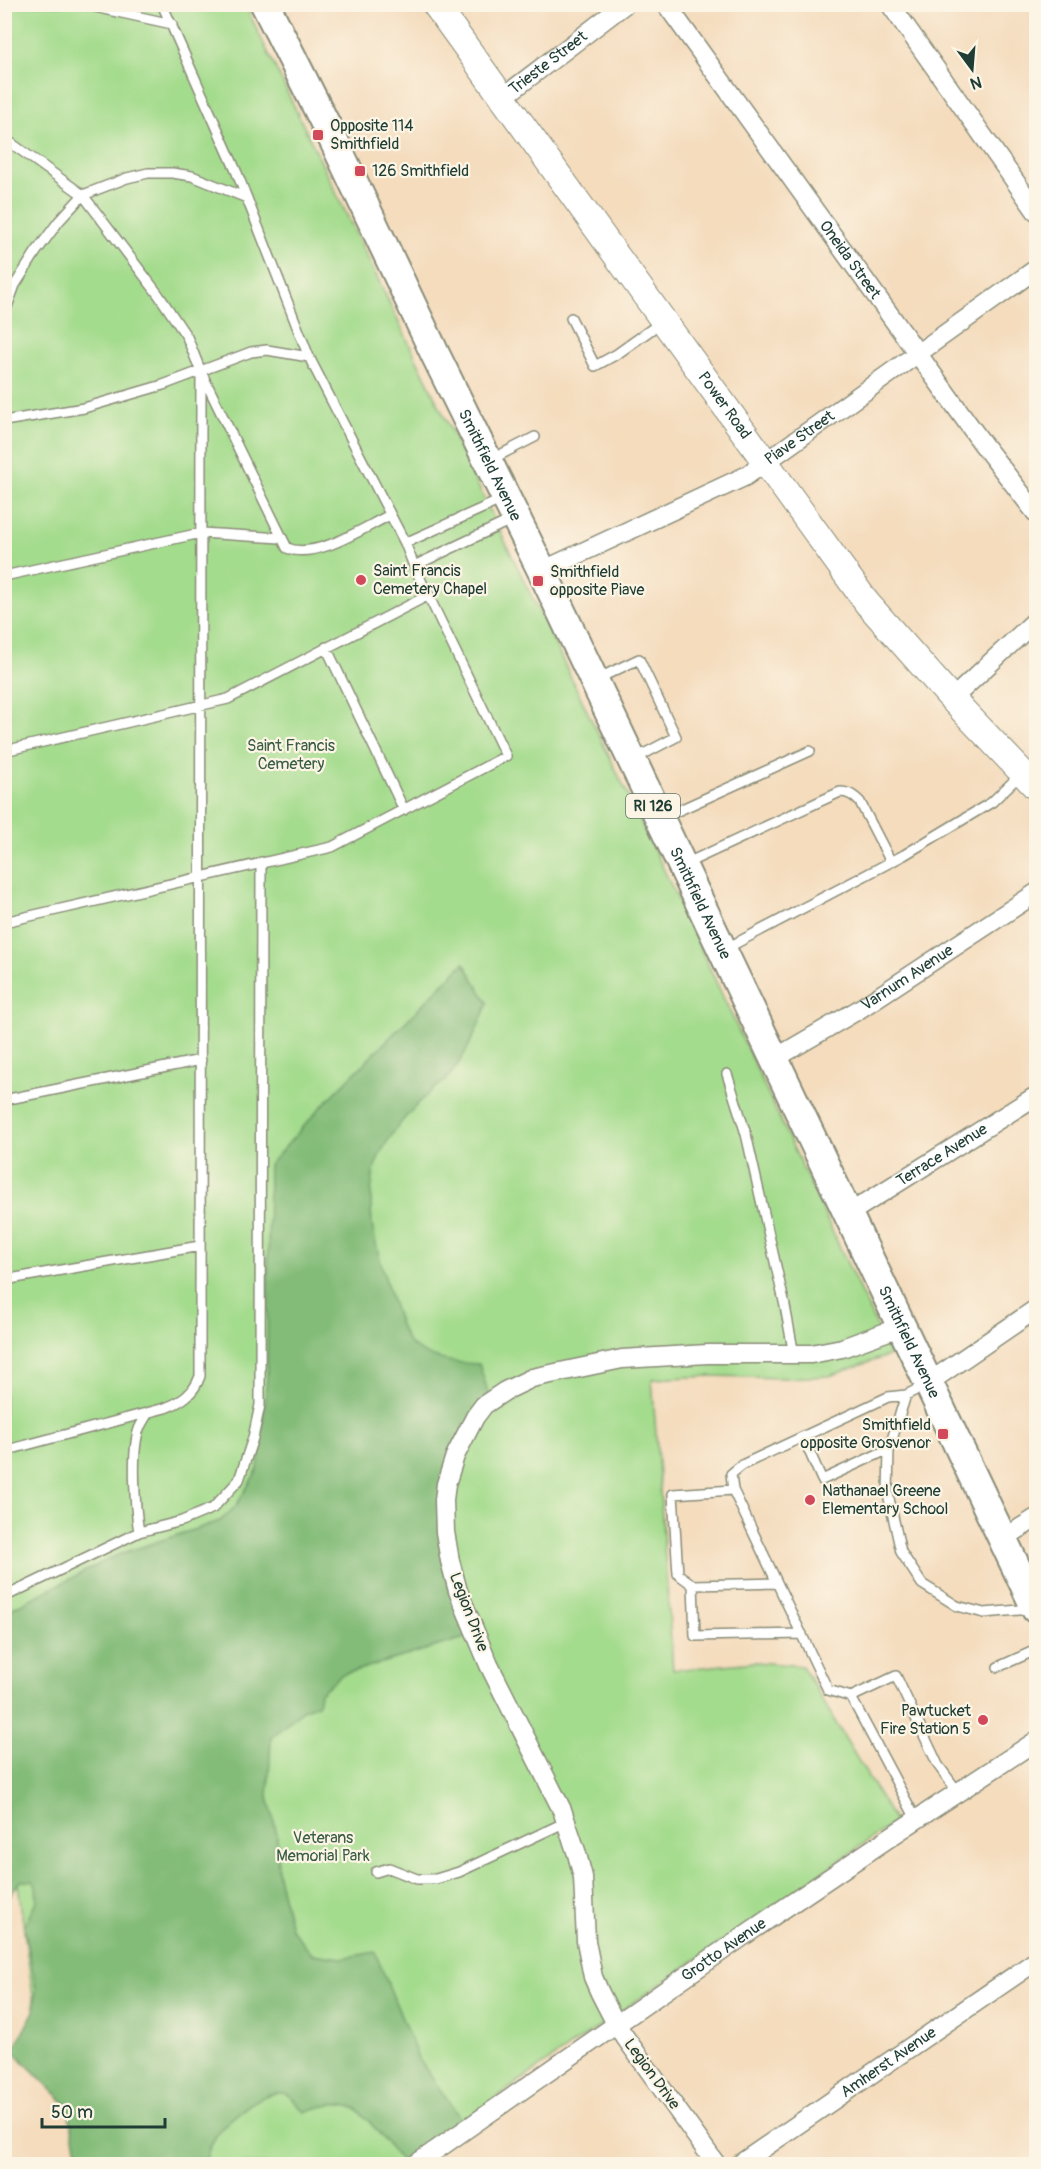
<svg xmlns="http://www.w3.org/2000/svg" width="1041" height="2169" font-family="Pangolin,sans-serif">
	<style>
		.green { fill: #a4dc8d; stroke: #628c60; stroke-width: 1.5 }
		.forest { fill: #83bc78; stroke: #517c56; stroke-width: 1.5 }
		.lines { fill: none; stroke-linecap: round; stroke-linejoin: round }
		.lane-casing { stroke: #8a8c78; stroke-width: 12 }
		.street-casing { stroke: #8a8c78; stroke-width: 21 }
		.secondary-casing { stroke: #8a8c78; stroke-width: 28 }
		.primary-casing { stroke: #8a8c78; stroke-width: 32 }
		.lane { stroke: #fff; stroke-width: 9 }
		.street { stroke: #fff; stroke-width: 18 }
		.secondary { stroke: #fff; stroke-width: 26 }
		.primary { stroke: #fff; stroke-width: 28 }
		.poi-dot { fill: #d1495b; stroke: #fcf5e5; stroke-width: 2 }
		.labels { text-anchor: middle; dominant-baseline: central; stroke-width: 4.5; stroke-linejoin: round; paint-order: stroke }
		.shield { fill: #fcf5e5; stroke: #617469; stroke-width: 1.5 }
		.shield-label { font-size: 15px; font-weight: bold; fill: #1f3d34 }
		.street-label { font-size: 16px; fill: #1f3d34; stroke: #fcf5e5 }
		.poi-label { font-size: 16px; fill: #1f3d34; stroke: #fcf5e5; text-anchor: start }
		.park-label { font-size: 16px; fill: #3a5d46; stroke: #fcf5e5 }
	</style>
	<rect width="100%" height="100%" fill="#fcf5e5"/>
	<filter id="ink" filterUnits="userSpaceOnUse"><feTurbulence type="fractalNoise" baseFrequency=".0167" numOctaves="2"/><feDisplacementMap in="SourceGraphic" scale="12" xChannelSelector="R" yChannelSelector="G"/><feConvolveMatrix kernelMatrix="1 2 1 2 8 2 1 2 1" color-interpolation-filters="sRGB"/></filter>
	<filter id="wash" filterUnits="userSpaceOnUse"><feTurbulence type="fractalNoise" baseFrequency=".008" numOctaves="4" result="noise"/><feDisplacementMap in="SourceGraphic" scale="24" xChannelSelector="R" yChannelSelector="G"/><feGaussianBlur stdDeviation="1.35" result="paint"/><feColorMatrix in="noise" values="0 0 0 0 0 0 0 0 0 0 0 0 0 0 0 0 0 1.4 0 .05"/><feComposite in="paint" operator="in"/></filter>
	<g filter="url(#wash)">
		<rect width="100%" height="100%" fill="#f4dcbd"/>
		<!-- green -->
		<path class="green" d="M4,5h241l411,848 234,502 -61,21 -43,2 -76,-2 -58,3 21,291 82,-8 47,4 93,156 -495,342h-291l-68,-107 -37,-277z"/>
		<!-- forest -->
		<path class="forest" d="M464,963l24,40c-12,27 -22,55 -43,78 -4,3 -8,5 -11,8 -21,18 -42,42 -55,67 -9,20 -9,45 -7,67 2,18 27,111 38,121 20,16 44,19 69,20l12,37 -18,23 -28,94 30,117 -134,40 -21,18 -2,11 -16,6 -31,28 -3,58 9,38 1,42 13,52 21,26 30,4 33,-6 43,106 50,71 -49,35h-16c-9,-11 -37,-51 -49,-56 -16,-7 -34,-2 -49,4 -6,-5 -11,-13 -17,-17 -19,-11 -62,25 -72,41 -5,8 -9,18 -11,26l-4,2h-121l-13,-59 -54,-54 21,-40 2,-22 -12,-63 13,-26 -1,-14 -4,-5h-12l-10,14 -5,-9v-274l112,-57 103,-34 16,-15 22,-37 9,-91 2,-213 51,-57z"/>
	</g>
	<g filter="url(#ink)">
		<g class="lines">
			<defs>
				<path id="lane" d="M81,4l91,20
					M4,138l79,57 75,99 29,43 14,35 -1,1004c-6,18 -19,26 -35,32l-161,43
					M4,315l11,-30 21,-33 23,-31 24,-26 44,-17 21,-5h24l20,3 55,22
					M571,318l24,48 22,-12 46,-33
					M202,374l85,174c29,12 76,-20 103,-33
					M4,421l80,-13 79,-23 88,-33 16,-2 42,7
					M490,460l45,-23
					M405,543l98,-44
					M414,566l99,-47
					M4,576l197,-43 80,5
					M326,647l78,163
					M597,679l42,-20 37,78 -40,21
					M4,751l224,-52 201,-104
					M662,818l148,-67
					M685,864l155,-72c9,0 14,4 20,10l31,60
					M4,922l328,-75 174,-91 -92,-190 -9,-23 -96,-186 -72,-184 -75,-169
					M725,949l179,-94 88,-53 29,-28
					M727,1074l19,60 39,172 9,49
					M4,1100l197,-40
					M4,1280l196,-34
					M906,1395l-17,54 -1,45 13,58 21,32 35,22 27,7 47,-4
					M803,1437l19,43 67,-31
					M139,1532c-4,-24 -8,-80 0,-103 2,-5 6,-11 9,-16
					M777,1583l-84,2 2,51 107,-2
					M693,1585l-15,-11 -5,-80 60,-4
					M4,1597l135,-65 43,-11 31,-13 26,-28 14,-42 7,-33 1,-543
					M998,1667l38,-17
					M851,1697l-23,-7 -95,-200 -2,-16 11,-9 146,-68 18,-2 20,-10
					M916,1819l-65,-122 45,-21 42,89 20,27
					M376,1872l13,-4 28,11h19l23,-7 107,-50"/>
				<g id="street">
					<path id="s1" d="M666,4l316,439 54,70"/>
					<path d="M890,4l146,207"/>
					<path id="s2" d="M502,98l123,-94"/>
					<path id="s3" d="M542,571l204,-95 290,-207"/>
					<path d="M952,699l84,-79"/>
					<path id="s4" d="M774,1059l84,-49 178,-117"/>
					<path id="s5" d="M848,1214l188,-118"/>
					<path d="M928,1383l108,-74"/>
					<path d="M1003,1539l33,-21"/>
					<path id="s6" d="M416,2164l326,-227 157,-106 137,-90"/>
					<path d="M716,2164l-99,-138 -17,-33 -7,-16 -7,-36 -3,-64 -6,-23 -15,-44 -73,-145 -31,-74 -8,-30 -5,-29 -1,-32 2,-16 9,-28 20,-39 9,-12 21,-14 27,-13 90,-19 86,-5h103l31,-6 58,-21"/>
					<path id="s7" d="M740,2164l296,-203"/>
				</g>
				<g id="secondary">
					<path id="s8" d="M435,4l432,599 85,96 84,88"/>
				</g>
				<g id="primary">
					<path id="s9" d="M265,4l69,137 102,215 106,215 494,1038"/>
				</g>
			</defs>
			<!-- lane casing -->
			<use href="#lane" class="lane-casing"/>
			<!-- street casing -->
			<use href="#street" class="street-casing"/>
			<!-- secondary casing -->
			<use href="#secondary" class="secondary-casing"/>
			<!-- primary casing -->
			<use href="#primary" class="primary-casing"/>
			<!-- lane -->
			<use href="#lane" class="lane"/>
			<!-- street -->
			<use href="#street" class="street"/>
			<!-- secondary -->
			<use href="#secondary" class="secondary"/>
			<!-- primary -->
			<use href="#primary" class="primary"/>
		</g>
	</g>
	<!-- markers -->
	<g class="poi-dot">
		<rect x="312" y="129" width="12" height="12" rx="3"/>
		<rect x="354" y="165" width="12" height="12" rx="3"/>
		<circle cx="361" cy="580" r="6"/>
		<rect x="532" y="575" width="12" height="12" rx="3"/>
		<rect x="937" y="1428" width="12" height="12" rx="3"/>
		<circle cx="810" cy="1500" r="6"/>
		<circle cx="983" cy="1720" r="6"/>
	</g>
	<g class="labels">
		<!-- shield labels -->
		<rect class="shield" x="626" y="794" width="54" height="24" rx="4.5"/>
		<g class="shield-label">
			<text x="653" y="806">RI 126</text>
		</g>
		<!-- street labels -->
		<g class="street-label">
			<text stroke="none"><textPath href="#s2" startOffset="58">Trieste Street</textPath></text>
			<text stroke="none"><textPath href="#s1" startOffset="315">Oneida Street</textPath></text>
			<text stroke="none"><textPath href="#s8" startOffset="495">Power Road</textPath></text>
			<text stroke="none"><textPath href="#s3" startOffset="291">Piave Street</textPath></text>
			<text stroke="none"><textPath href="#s9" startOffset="513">Smithfield Avenue</textPath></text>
			<text stroke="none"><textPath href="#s9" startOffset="999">Smithfield Avenue</textPath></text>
			<text stroke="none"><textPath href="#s4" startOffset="156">Varnum Avenue</textPath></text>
			<text stroke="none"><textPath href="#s5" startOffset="111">Terrace Avenue</textPath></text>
			<text stroke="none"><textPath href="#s9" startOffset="1485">Smithfield Avenue</textPath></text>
			<text transform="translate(469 1612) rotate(69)">Legion Drive</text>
			<text stroke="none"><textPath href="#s6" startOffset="375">Grotto Avenue</textPath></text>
			<text stroke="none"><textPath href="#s7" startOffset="180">Amherst Avenue</textPath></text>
			<text transform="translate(652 2074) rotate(54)">Legion Drive</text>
		</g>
		<!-- poi labels -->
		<g class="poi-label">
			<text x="330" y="126">Opposite 114<tspan x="330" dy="18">Smithfield</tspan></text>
			<text x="372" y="171">126 Smithfield</text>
			<text x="373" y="571">Saint Francis<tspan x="373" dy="18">Cemetery Chapel</tspan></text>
			<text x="550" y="572">Smithfield<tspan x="550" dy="18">opposite Piave</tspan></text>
			<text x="931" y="1425" text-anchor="end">Smithfield<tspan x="931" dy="18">opposite Grosvenor</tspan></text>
			<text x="822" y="1491">Nathanael Greene<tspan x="822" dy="18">Elementary School</tspan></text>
			<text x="971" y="1711" text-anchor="end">Pawtucket<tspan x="971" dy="18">Fire Station 5</tspan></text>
		</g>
		<!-- park labels -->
		<g class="park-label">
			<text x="291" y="746">Saint Francis<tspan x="291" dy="18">Cemetery</tspan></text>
			<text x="323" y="1838">Veterans<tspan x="323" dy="18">Memorial Park</tspan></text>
		</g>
	</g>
	<!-- margin -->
	<rect width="1041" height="2169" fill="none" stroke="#fcf5e5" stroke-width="24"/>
	<!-- north arrow -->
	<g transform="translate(972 69) rotate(164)" stroke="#fcf5e5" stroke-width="4.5" paint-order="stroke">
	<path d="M0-4.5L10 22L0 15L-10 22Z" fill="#1f3d34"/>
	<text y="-9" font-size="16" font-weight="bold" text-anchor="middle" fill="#1f3d34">N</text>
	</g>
	<!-- scale -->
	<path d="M42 2118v9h123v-9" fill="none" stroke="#1f3d34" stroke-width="3"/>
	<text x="51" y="2118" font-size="18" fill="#1f3d34" stroke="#fcf5e5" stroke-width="4.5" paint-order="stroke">50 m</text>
</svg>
